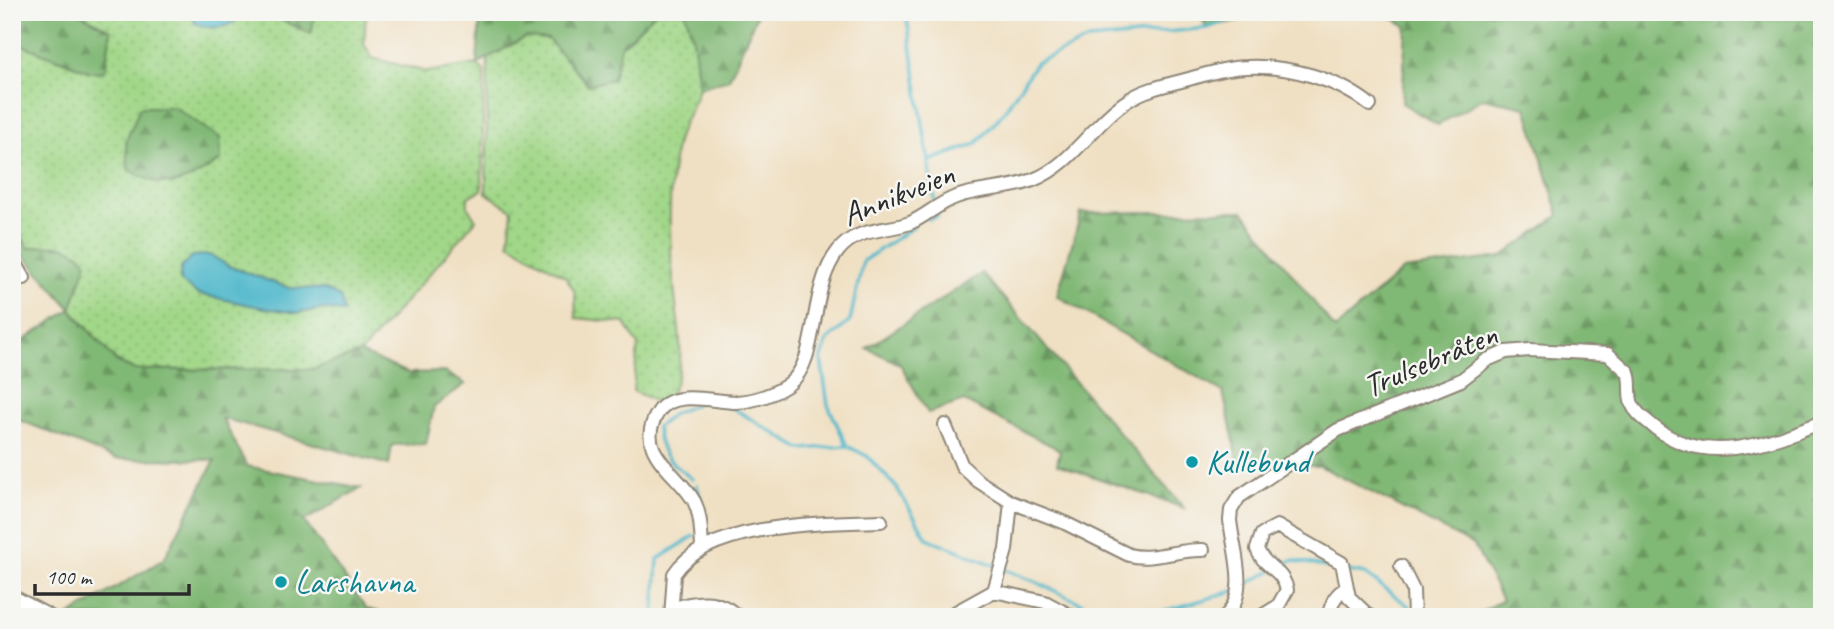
<svg xmlns="http://www.w3.org/2000/svg" width="1834" height="629" font-family="Caveat,sans-serif">
	<style>
		.grass { fill: url(#grass-dots); stroke: #66815a; stroke-width: 2; fill-rule: evenodd }
		.forest { fill: url(#forest-firs); stroke: #567250; stroke-width: 2 }
		.water { fill: #4db7ca; stroke: #3c717a; stroke-width: 2 }
		.lines { fill: none; stroke-linecap: round; stroke-linejoin: round }
		.stream { stroke: #4db7ca; stroke-width: 3.5 }
		.minor-casing { stroke: #8e8677; stroke-width: 16 }
		.minor { stroke: #fff; stroke-width: 12 }
		.culture-dot { fill: #0f9aa8; stroke: #f6f6f2; stroke-width: 2.5 }
		.labels { text-anchor: middle; dominant-baseline: central; stroke-width: 5; stroke-linejoin: round; paint-order: stroke }
		.street-label { font-size: 33px; fill: #2b2b2b; stroke: #f6f6f2 }
		.culture-label { font-size: 33px; fill: #0d838f; stroke: #f6f6f2; text-anchor: start }
	</style>
	<defs>
		<pattern id="grass-dots" width="8" height="8" patternUnits="userSpaceOnUse" patternTransform="scale(1.75)"><rect width="8" height="8" fill="#a1d788"/><path d="M2 2h.1M6 6h.1" fill="none" stroke="#8bb976" stroke-width="1.8" stroke-linecap="round"/></pattern>
		<pattern id="forest-firs" width="22" height="20" patternUnits="userSpaceOnUse" patternTransform="scale(1.75)"><rect width="22" height="20" fill="#80b874"/><path d="M5 1l3.5 6h-7zM16 11l3.5 6h-7z" fill="#69965f"/></pattern>
	</defs>
	<rect width="100%" height="100%" fill="#f6f6f2"/>
	<filter id="ink" filterUnits="userSpaceOnUse"><feTurbulence type="fractalNoise" baseFrequency=".0143" numOctaves="2"/><feDisplacementMap in="SourceGraphic" scale="14" xChannelSelector="R" yChannelSelector="G"/><feConvolveMatrix kernelMatrix="1 2 1 2 8 2 1 2 1" color-interpolation-filters="sRGB"/></filter>
	<filter id="wash" filterUnits="userSpaceOnUse"><feTurbulence type="fractalNoise" baseFrequency=".00686" numOctaves="4" result="noise"/><feDisplacementMap in="SourceGraphic" scale="28" xChannelSelector="R" yChannelSelector="G"/><feGaussianBlur stdDeviation="1.57" result="paint"/><feColorMatrix in="noise" values="0 0 0 0 0 0 0 0 0 0 0 0 0 0 0 0 0 1.4 0 .05"/><feComposite in="paint" operator="in"/></filter>
	<g filter="url(#wash)">
		<rect width="100%" height="100%" fill="#f0e0c3"/>
		<!-- grass -->
		<path class="grass" d="M77,12h114l4,11 48,-7 1,-4h20l47,21 4,-21h51l-2,32 8,14 55,14 50,-8 7,7 -2,119 -14,7v10l8,13 -115,133 -48,16 -178,1 -19,-9 -45,-52 15,-47c-16,-21 -34,-17 -58,-14l-16,-27v-180l79,31 14,-2 6,-39zM210,255l21,12 58,21 12,1 43,23 -21,-3 -25,4 -56,-12z
			M656,12h29c6,19 18,60 13,79 -6,19 -19,36 -22,55 -9,45 -7,94 -2,140 3,39 16,79 -7,114l-11,2 -23,-11 5,-46 -13,-22 -49,-5 -1,-26 -9,-15 -57,-34 3,-33 -26,-17 2,-138 38,-18 22,2 41,46 24,-6 8,-33z"/>
		<!-- forest -->
		<path class="forest" d="M12,12h65l34,18 -6,41 -14,1 -79,-31z
			M264,12h51l-4,22z
			M474,12h182l-35,34 -8,33 -25,6 -40,-46 -22,-2 -49,27 3,-47z
			M685,12h73l-29,67 -30,9 -6,-51z
			M1197,12h85l-75,15z
			M1382,12h440v605h-349l29,-17 -28,-55 -154,-79 -81,-2 -16,-72 -166,-96 24,-83 162,-2 92,118 68,-59 98,-13 58,-42 -33,-108 -43,-9 -45,27 -36,-22 4,-77z
			M140,107h34l46,31 1,22c-37,24 -52,34 -93,9l-2,-28z
			M12,221l16,27c24,-3 42,-7 59,14l-16,48 45,51 19,9 178,-1 48,-16 47,20 37,-1 20,12 -31,23 -8,37 -34,1 -3,20 -167,-47 25,48 114,22 -57,33 63,88 34,8h-334l97,-58 51,-99 -99,-1 -104,-42v-69l59,-39 -59,-67z
			M982,273l202,235 -127,-44 3,-14 -96,-49 -36,12 -28,-49 -33,-16z"/>
		<!-- water -->
		<path class="water" d="M191,12h53c-13,17 -30,19 -49,11z
			M210,255l21,12 58,21 35,1 16,8 4,15 -21,-3 -25,4 -34,-5 -66,-14 -18,-13 1,-13 11,-12z"/>
		<g class="lines">
			<!-- stream -->
			<path class="stream" d="M906,12l31,205 -9,2
				M929,161l47,-17 27,-31 33,-50 52,-23 119,-12 46,-16
				M913,227l-50,34 -13,60 -23,20 -6,18 7,46 19,41 20,10 30,32 30,50 109,44 62,29 56,3 80,-23
				M731,407l70,42 46,-3
				M692,479c-21,-17 -33,-23 -35,-52l16,-13 23,-10
				M697,485l4,18
				M1278,567l14,-7 49,10
				M1348,571l17,3 45,33
				M1241,587l30,-16
				M654,617l4,-58 36,-23"/>
		</g>
	</g>
	<g filter="url(#ink)">
		<g class="lines">
			<defs>
				<path id="minor" d="M12,257l12,21
					M945,425l17,41 16,15 33,21 52,20 66,33c24,6 49,-6 74,-5
					M702,547c-1,-15 -1,-32 -8,-46 -15,-28 -63,-50 -35,-90 15,-22 55,-9 77,-9 18,-1 40,-8 54,-19 30,-24 18,-94 48,-132 19,-24 46,-19 72,-28 16,-7 29,-20 46,-26 25,-9 53,-7 77,-17 41,-16 60,-58 97,-81 16,-10 36,-14 55,-19 20,-5 41,-13 62,-13 41,-2 91,12 123,38
					M1401,566l12,24 1,27
					M994,591l12,-41 5,-48
					M12,596l39,21
					M672,609c24,-9 47,-11 66,8
					M671,617l3,-43c33,-52 151,-51 207,-53
					M947,617l47,-26 51,11 28,15
					M1225,617c25,-25 8,-66 5,-97l1,-10 8,-13 99,-67 123,-50 26,-20 19,-8 24,-2 78,4 20,18c4,11 0,22 4,32 4,10 14,16 22,23 52,41 114,16 168,-5
					M1260,617l18,-11 9,-16c-4,-21 -24,-23 -30,-41l5,-15 15,-8 65,37 7,34 21,20
					M1328,617c4,-13 6,-23 19,-29"/>
			</defs>
			<!-- minor casing -->
			<use href="#minor" class="minor-casing"/>
			<!-- minor -->
			<use href="#minor" class="minor"/>
		</g>
	</g>
	<!-- markers -->
	<g class="culture-dot">
		<circle cx="1192" cy="462" r="7"/>
		<circle cx="281" cy="582" r="7"/>
	</g>
	<g class="labels">
		<!-- street labels -->
		<g class="street-label">
			<text transform="translate(898 194) rotate(-22)">Annikveien</text>
			<text transform="translate(1430 360) rotate(-23)">Trulsebråten</text>
		</g>
		<!-- culture labels -->
		<g class="culture-label">
			<text x="1206" y="462">Kullebund</text>
			<text x="295" y="582">Larshavna</text>
		</g>
	</g>
	<!-- margin -->
	<rect width="1834" height="629" fill="none" stroke="#f6f6f2" stroke-width="42"/>
	<!-- scale -->
	<path d="M35 584v10h154v-10" fill="none" stroke="#2b2b2b" stroke-width="3.5"/>
	<text x="46" y="584" font-size="21" fill="#2b2b2b" stroke="#f6f6f2" stroke-width="5" paint-order="stroke">100 m</text>
</svg>
